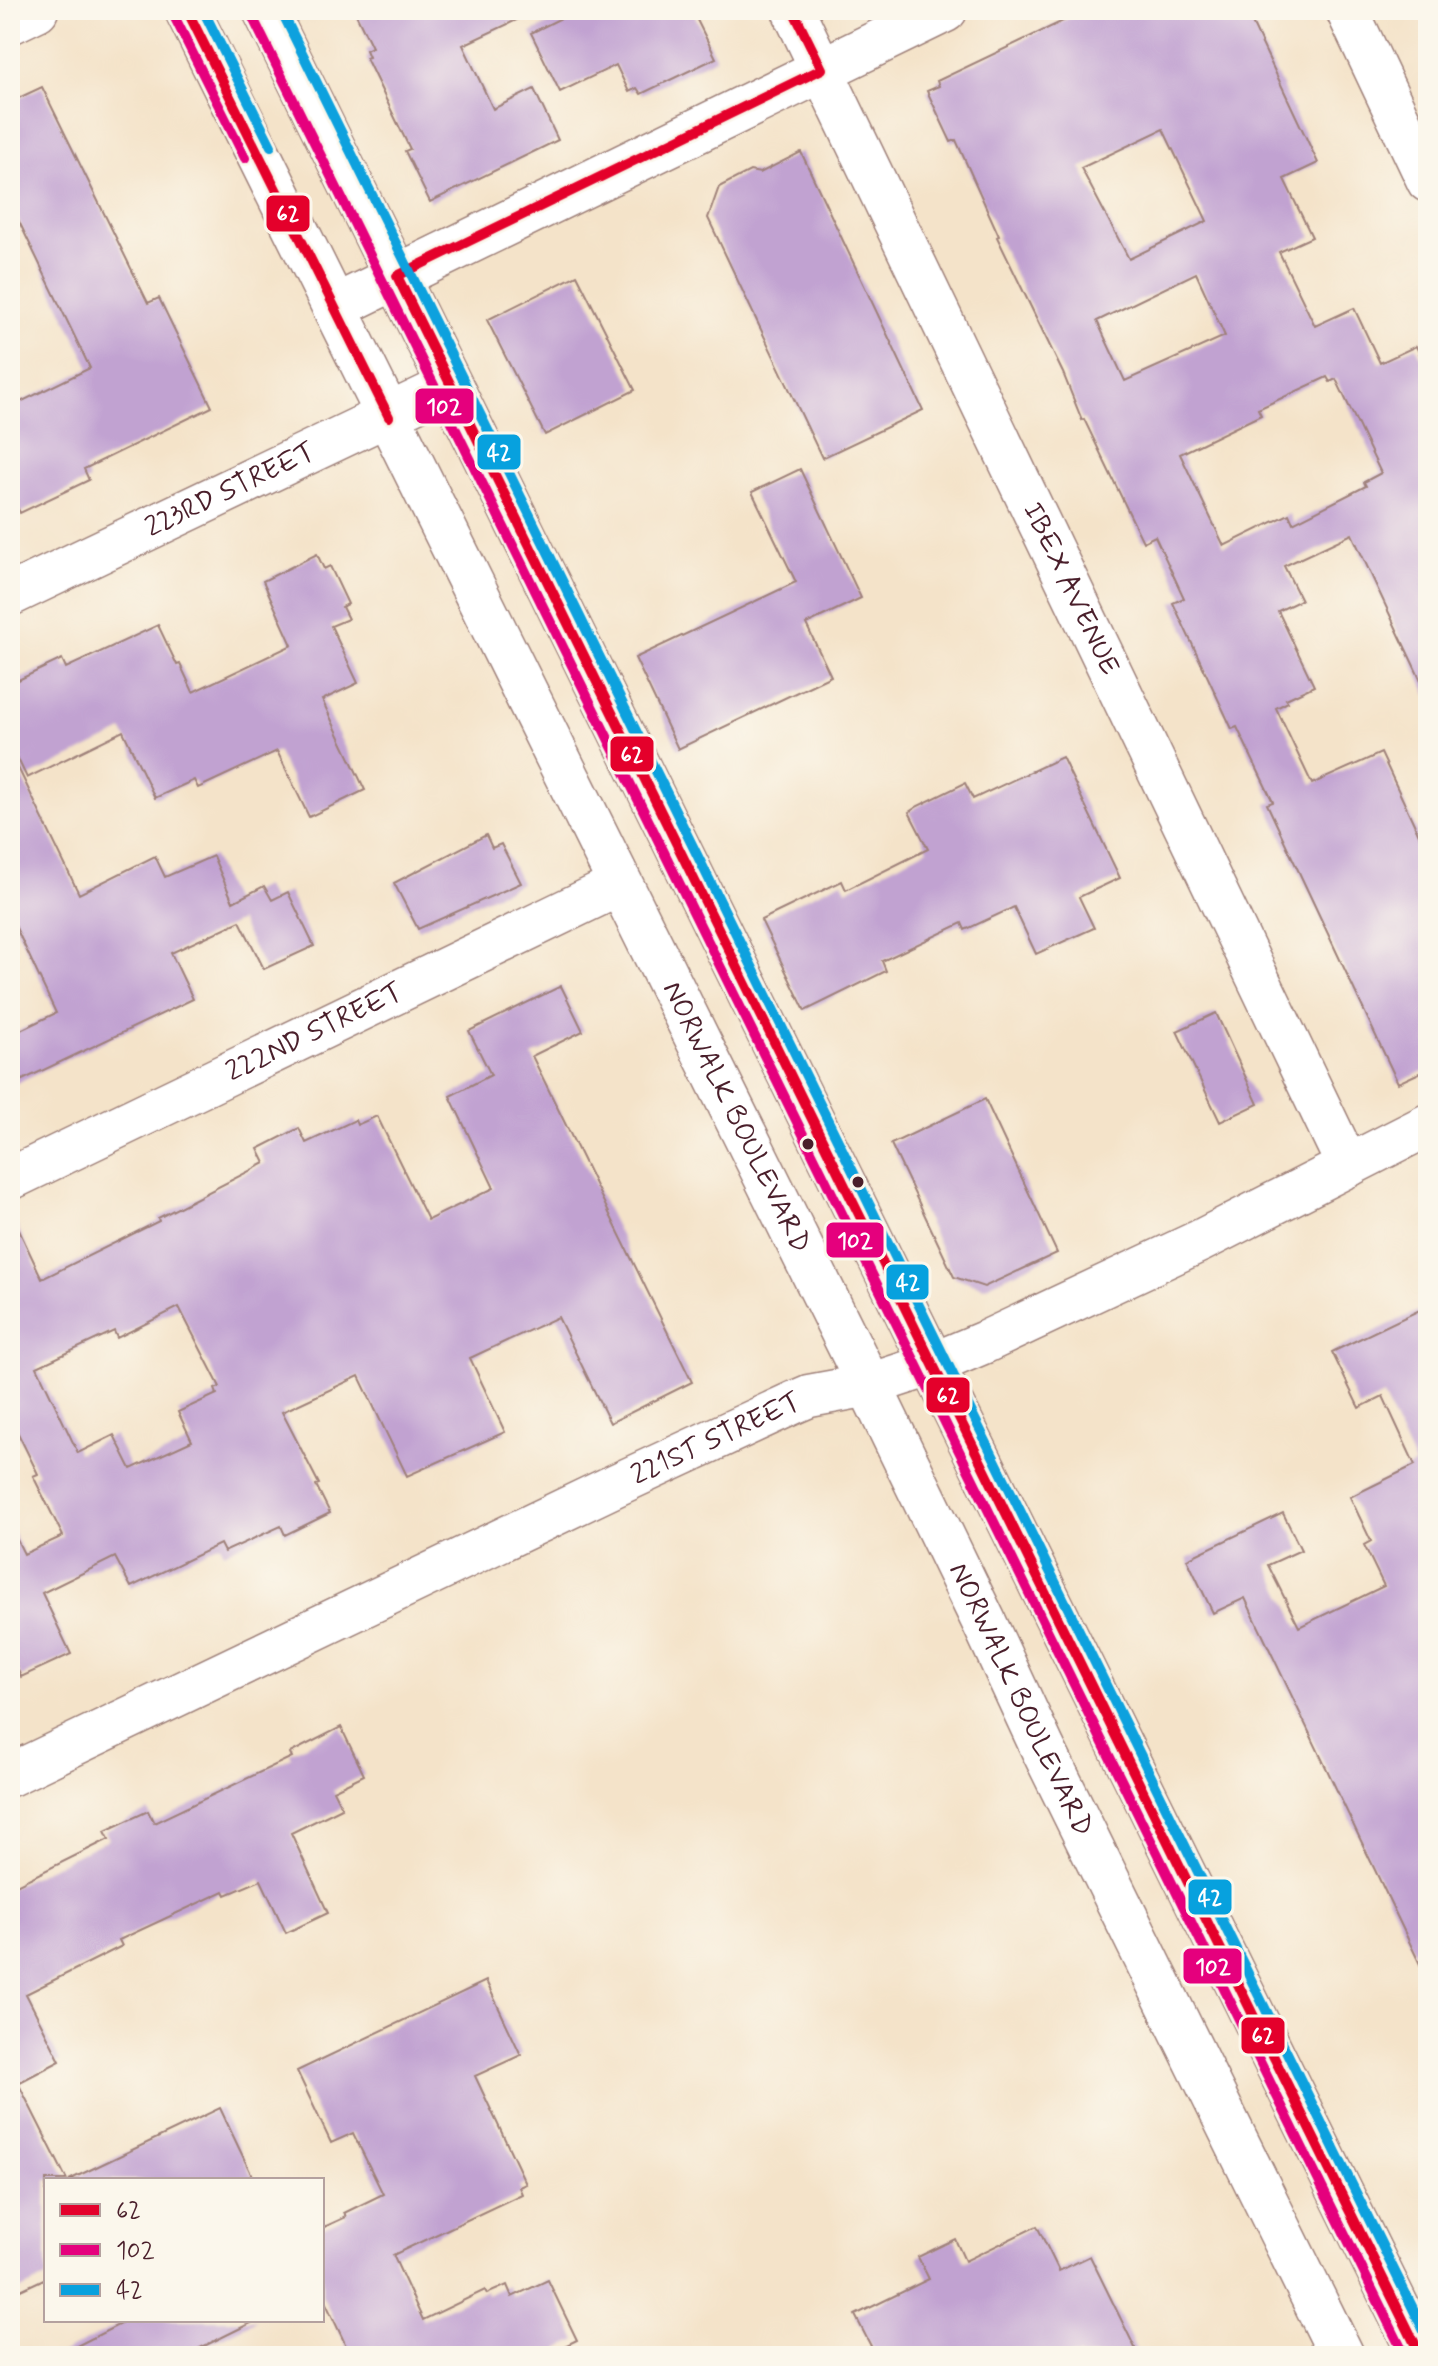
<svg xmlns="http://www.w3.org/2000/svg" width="1438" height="2366" font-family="Mynerve,sans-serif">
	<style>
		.building { fill: #c1a2d1; fill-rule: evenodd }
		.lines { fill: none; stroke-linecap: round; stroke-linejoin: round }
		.minor-casing { stroke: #9f817a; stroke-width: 45 }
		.tertiary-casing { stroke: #9f817a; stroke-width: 47 }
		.primary-casing { stroke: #9f817a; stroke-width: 47 }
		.minor { stroke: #fff; stroke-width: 42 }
		.tertiary { stroke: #fff; stroke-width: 44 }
		.primary { stroke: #fff; stroke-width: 44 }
		.bus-1-casing { stroke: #fbf7ec; stroke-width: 16 }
		.bus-2-casing { stroke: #fbf7ec; stroke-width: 16 }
		.bus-3-casing { stroke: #fbf7ec; stroke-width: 16 }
		.bus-1 { stroke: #e4002b; stroke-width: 10 }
		.bus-2 { stroke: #e5007d; stroke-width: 10 }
		.bus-3 { stroke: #07a1de; stroke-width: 10 }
		.bus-dot { fill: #4a1f2b; stroke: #fbf7ec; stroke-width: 3 }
		.labels { text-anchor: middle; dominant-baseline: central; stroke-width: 7; stroke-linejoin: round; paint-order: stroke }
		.street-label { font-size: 28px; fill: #4a1f2b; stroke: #fbf7ec }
		.line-badge { stroke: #fbf7ec; stroke-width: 3 }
		.badge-label { font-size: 22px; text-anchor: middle; font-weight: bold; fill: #fff }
	</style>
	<rect width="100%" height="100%" fill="#fbf7ec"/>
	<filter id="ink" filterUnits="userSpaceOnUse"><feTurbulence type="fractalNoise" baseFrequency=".0125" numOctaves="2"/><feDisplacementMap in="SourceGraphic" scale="16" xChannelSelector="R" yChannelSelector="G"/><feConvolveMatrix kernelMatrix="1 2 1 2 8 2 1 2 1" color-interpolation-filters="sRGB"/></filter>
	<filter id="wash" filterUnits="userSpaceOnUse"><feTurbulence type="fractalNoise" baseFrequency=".006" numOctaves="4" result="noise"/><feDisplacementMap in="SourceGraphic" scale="32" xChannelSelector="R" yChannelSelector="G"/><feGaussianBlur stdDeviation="1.8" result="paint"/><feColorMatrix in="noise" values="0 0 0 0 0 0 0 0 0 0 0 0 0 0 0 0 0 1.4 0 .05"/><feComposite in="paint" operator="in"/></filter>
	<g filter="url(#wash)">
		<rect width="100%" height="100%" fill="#f4e3c9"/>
		<g id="blocks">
			<!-- building -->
			<path class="building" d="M354,10h184l-75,35 30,64 41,-20 24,51 -128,62 -25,-51 5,-2 -44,-91 3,-1 -3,-7 6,-3z
				M577,10h115l24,48 -75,36 -4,-6 -8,4 -13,-27 -56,27 -29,-59z
				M1086,10h160l72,153 -34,16 28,58 -33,15 36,74 39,-18 26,55 36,-17 12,25v325l-76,-162 -68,32 17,34 -23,11 36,75 -28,13 2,3 -12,6 36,76 69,-31 47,101v215l-30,14 -131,-279 6,-2 -36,-75 -5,2 -59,-126 11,-5 -29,-62 -12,6 -59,-123 -2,1 -19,-47 -66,-136 2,-1 -43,-96 -5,2 -24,-51 12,-5 -2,-5zM1163,129l44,92 -78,38 -48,-91zM1196,273l29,63 -100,45 -28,-60zM1327,377l3,5 6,-3 45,94 -17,9 2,4 -73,37 -4,-9 -65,32 -44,-92 81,-39 -3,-6z
				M42,87l106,216 11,-5 53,109 -128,62 5,11 -69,33 -10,-20v-86l80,-39 -80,-165v-101z
				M801,152l122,258 -101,48 -114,-240 11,-31 31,-16 10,2z
				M577,275l58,115 -90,45 -58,-115z
				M800,469l61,129 -55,26 25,52 -153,73 -43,-91 161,-76 -44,-90z
				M317,554l7,15 6,-3 18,38 -6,3 6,12 -17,7 27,57 -36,17 43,90 -56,27 -32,-66 -79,37 -4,-8 -39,18 -32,-67 -96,47 -17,-36v-58l52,-25 4,9 92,-43 19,40 3,-1 13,28 99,-47 -29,-64z
				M10,751l69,143 76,-38 10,21 48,-21 20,46 31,-16 8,14 16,-8 26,54 -50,23 -24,-48 -69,32 22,46 -183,87v-51l46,-22 -46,-98z
				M1062,757l58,121 -41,19 15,31 -58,26 -22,-47 -49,23 -3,-7 -80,38 4,10 -81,40 -44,-91 81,-39 4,9 82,-41 -19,-37 9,-6 47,-23 8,16z
				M486,835l6,13 9,-4 20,39 -103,46 -24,-46z
				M561,986l22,45 -51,25 160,326 -82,41 -52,-106 -88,41 35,74 -98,44 -48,-100 -77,36 37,72 -3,1 14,28 -45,22 -4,-9 -57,26 -4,-8 -89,43 -16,-30 -73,36 29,61 -50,23 -11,-24v-127l14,28 39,-18 -30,-60 5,-2 -28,-57v-206l32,68 117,-58 -1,-3 107,-55 -7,-14 41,-21 7,15 49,-23 2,5 20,-9 51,104 66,-32 -44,-92 41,-21 -22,-44zM179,1307l41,80 -5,2 2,5 -39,18 14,29 -61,28 -17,-34 -36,18 -41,-86 77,-36 3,7z
				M1216,1013l42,91 -38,18 -43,-91z
				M985,1099l72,154 -73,34 -30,-10 -63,-133z
				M1428,1306v675l-183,-383 -32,15 -26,-54 96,-46 18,37 -33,15 31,62 85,-41 -20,-41 7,-4 -21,-44 65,-32 -32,-69 -24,12 -27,-56z
				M341,1727l23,48 -31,15 9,18 -51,25 37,80 -42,20 -25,-53 -35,15 -2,-4 -105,49 3,6 -96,48 34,67 -42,22 49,97h-21v98l-36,17v-407l99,-49 -4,-8 43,-20 6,12 138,-66 -2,-4z
				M486,1981l35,74 -46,21 51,108 -7,3 3,7 -129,61 30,65 62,-30 2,4 20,-9 5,12 36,-17 29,60 -33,16h-198l4,-2 -28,-59v-67l24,-11 -2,-4 39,-19 -30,-61 -22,10 -34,-72z
				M220,2108l34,72h-185z
				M1037,2226l22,45 31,-15 49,100h-263l-21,-41 74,-36 -11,-22 37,-18 10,22z
				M128,2320h129l-73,36h-127z"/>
		</g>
	</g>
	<g filter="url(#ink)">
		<use href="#blocks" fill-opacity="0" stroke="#9f817a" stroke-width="2"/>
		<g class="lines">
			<defs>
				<g id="minor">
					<path id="s1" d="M793,10l555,1156"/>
					<path d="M1347,10l81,171"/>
					<path d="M10,23l27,-13"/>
					<path id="s2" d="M10,595l440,-210"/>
					<path id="s3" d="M10,1179l611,-295"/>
					<path id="s4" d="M10,1775l606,-290 179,-83 14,-6 60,-11 64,-21 52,-22 215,-101 228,-116"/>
				</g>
				<path id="tertiary" d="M335,307l610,-297"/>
				<g id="primary">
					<path id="s5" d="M187,10l682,1375 115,237 59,127 299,607"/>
					<path d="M265,10l1156,2346"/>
				</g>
			</defs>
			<!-- minor casing -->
			<use href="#minor" class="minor-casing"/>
			<!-- tertiary casing -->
			<use href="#tertiary" class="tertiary-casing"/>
			<!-- primary casing -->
			<use href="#primary" class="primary-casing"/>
			<!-- minor -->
			<use href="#minor" class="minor"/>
			<!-- tertiary -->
			<use href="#tertiary" class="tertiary"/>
			<!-- primary -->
			<use href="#primary" class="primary"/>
			<defs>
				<path id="bus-1" d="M187,10l202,407
					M793,10l29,59 -425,207 1024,2080"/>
				<path id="bus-2" d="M174,16l71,142
					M252,16l1153,2340"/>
				<path id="bus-3" d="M203,10l68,136
					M281,10l1147,2329"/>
			</defs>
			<!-- bus-1 casing -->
			<use href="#bus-1" class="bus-1-casing"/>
			<!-- bus-2 casing -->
			<use href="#bus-2" class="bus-2-casing"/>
			<!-- bus-3 casing -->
			<use href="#bus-3" class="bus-3-casing"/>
			<!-- bus-1 -->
			<use href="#bus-1" class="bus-1"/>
			<!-- bus-2 -->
			<use href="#bus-2" class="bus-2"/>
			<!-- bus-3 -->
			<use href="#bus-3" class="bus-3"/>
		</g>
	</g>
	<!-- markers -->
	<g class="bus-dot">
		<circle cx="808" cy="1144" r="7"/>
		<circle cx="858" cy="1182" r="7"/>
	</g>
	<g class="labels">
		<!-- street labels -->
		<g class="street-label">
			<text stroke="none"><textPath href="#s2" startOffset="244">223RD STREET</textPath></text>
			<text stroke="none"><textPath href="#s1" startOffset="642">IBEX AVENUE</textPath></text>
			<text stroke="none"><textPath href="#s3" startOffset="338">222ND STREET</textPath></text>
			<text stroke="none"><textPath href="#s5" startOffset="1236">NORWALK BOULEVARD</textPath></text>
			<text stroke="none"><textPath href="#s4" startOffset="782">221ST STREET</textPath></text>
			<text stroke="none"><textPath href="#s5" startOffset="1884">NORWALK BOULEVARD</textPath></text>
		</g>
	</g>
	<g class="line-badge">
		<rect x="265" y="194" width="46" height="39" rx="8" fill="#e4002b"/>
		<rect x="414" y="387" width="61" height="38" rx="8" fill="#e5007d"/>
		<rect x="476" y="433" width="46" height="38" rx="8" fill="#07a1de"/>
		<rect x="609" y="735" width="46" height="38" rx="8" fill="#e4002b"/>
		<rect x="825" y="1221" width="60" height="38" rx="8" fill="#e5007d"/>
		<rect x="885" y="1263" width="45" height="38" rx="8" fill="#07a1de"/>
		<rect x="925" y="1376" width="46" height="38" rx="8" fill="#e4002b"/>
		<rect x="1187" y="1878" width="46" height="38" rx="8" fill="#07a1de"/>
		<rect x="1182" y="1947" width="61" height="38" rx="8" fill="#e5007d"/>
		<rect x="1240" y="2016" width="46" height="39" rx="8" fill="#e4002b"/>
	</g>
	<g class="badge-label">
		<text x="288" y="221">62</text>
		<text x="444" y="414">102</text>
		<text x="499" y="460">42</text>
		<text x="632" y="762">62</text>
		<text x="855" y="1248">102</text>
		<text x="908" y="1290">42</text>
		<text x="948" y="1403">62</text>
		<text x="1210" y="1905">42</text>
		<text x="1213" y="1974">102</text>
		<text x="1263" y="2043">62</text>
	</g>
	<!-- margin -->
	<rect width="1438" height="2366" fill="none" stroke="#fbf7ec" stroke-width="40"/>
	<!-- legend -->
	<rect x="44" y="2178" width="280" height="144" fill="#fbf7ec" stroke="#b4a19f" stroke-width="2"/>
	<rect x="60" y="2204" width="40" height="12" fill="#e4002b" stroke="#b4a19f" stroke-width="2"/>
	<text x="116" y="2218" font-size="24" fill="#4a1f2b">62</text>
	<rect x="60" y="2244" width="40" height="12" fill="#e5007d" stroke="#b4a19f" stroke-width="2"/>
	<text x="116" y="2258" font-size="24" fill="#4a1f2b">102</text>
	<rect x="60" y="2284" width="40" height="12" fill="#07a1de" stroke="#b4a19f" stroke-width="2"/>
	<text x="116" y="2298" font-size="24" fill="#4a1f2b">42</text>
</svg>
